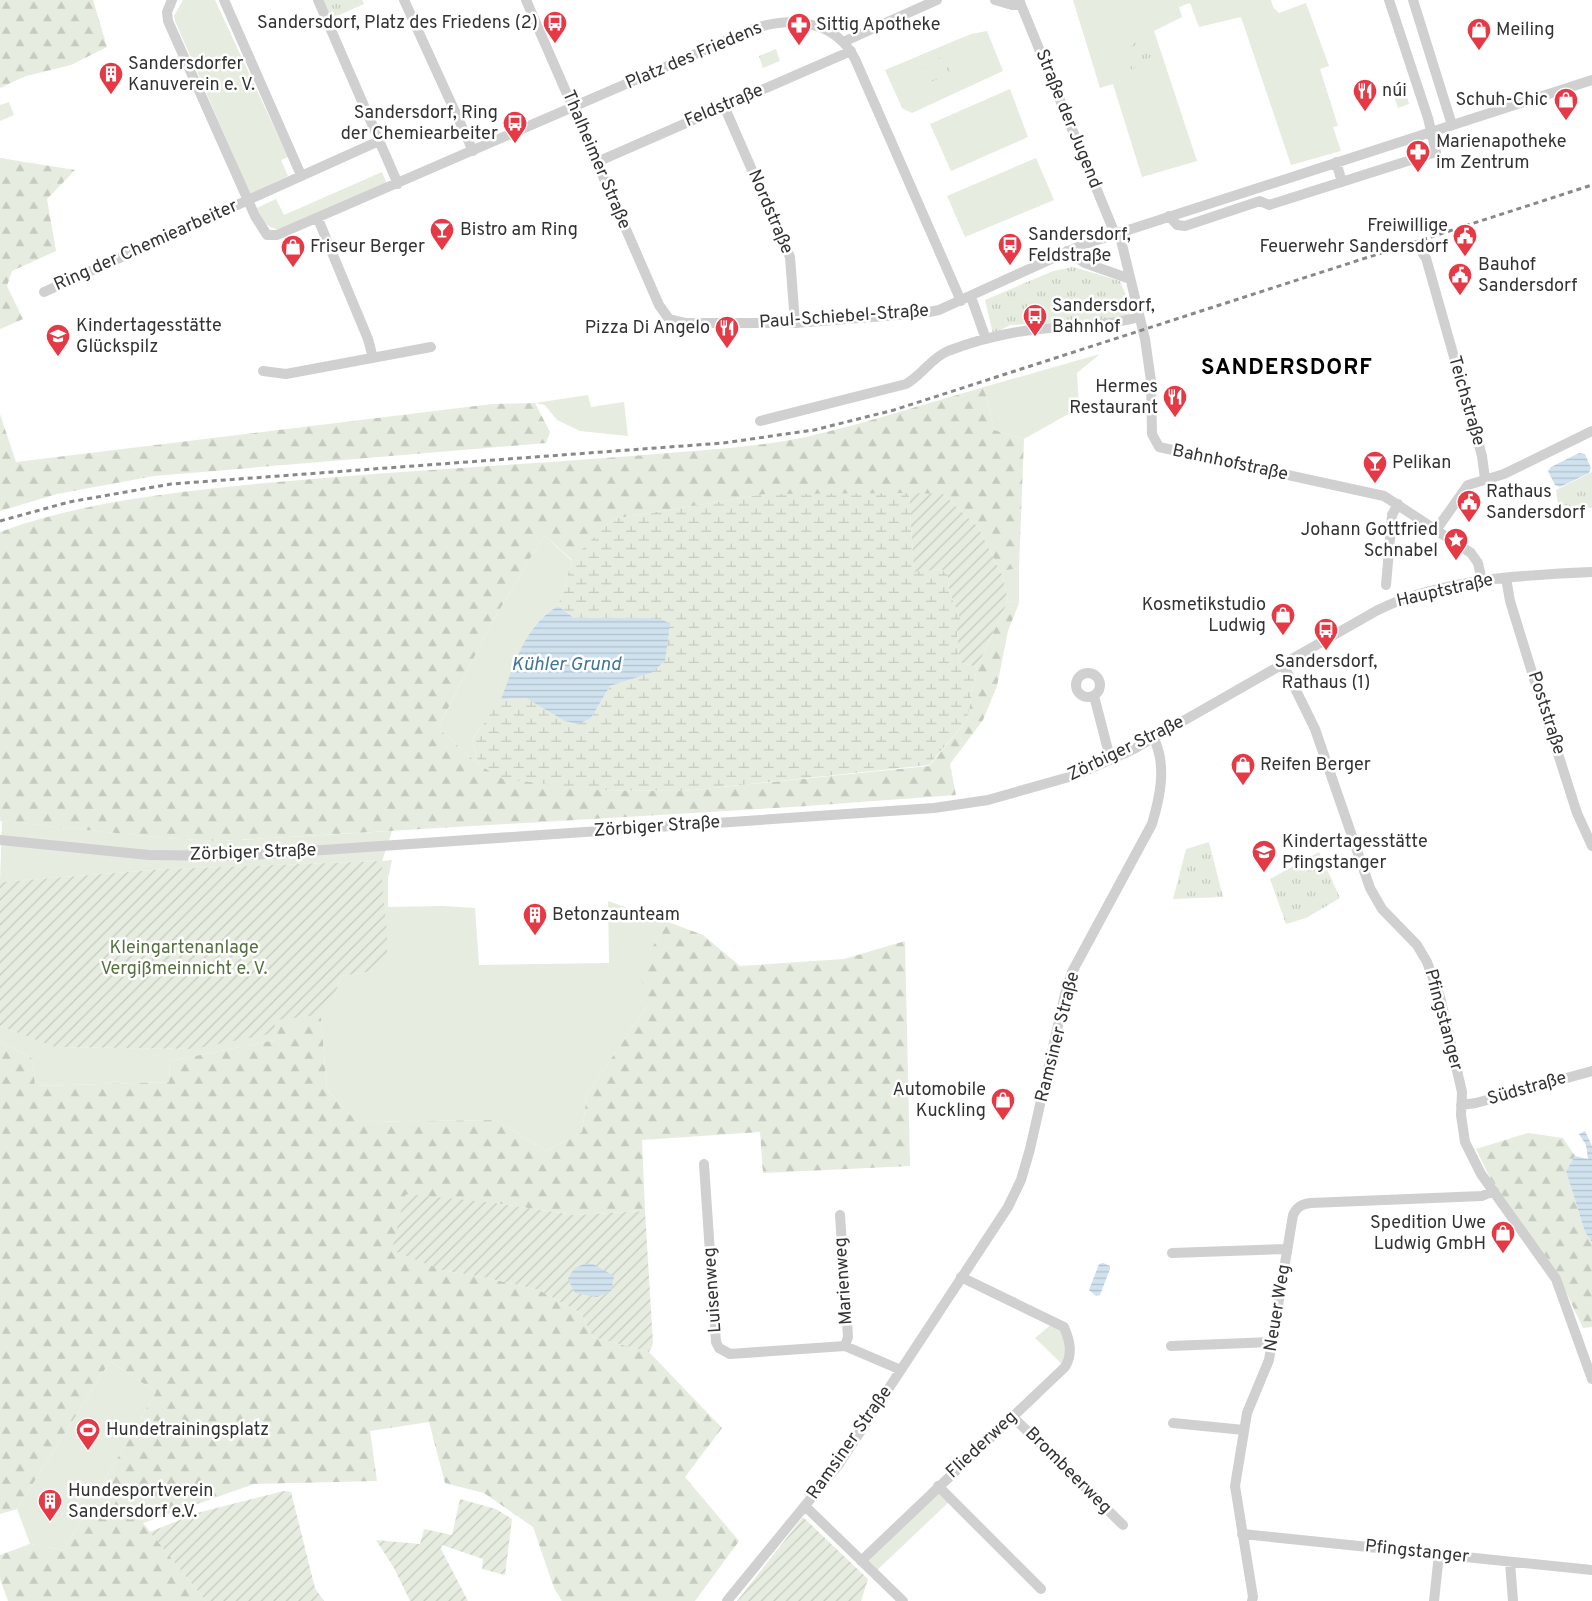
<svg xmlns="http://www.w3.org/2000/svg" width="1592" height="1601" font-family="Overpass,sans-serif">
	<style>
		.grass { fill: #e6ecdf }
		.forest { fill: url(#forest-firs) }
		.wetland { fill: url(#wetland-marsh) }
		.park { fill: url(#park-tufts) }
		.garden { fill: url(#garden-furrows) }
		.water { fill: url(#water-rules) }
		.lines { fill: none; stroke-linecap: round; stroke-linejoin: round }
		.minor { stroke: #d0d0d0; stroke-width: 10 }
		.rail { stroke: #888; stroke-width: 3; stroke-dasharray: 5 4; stroke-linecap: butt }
		.labels { text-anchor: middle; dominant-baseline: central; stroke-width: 5; stroke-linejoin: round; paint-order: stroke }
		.poi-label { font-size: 18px; fill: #333; stroke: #fff; text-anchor: start }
		.street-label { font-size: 18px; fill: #333; stroke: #fff }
		.park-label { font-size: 18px; fill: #56703f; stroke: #fff }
		.water-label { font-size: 19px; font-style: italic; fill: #3f7597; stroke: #fff }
		.district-label { font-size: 22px; font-weight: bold; letter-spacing: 1px; fill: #000; stroke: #fff }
	</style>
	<defs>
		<pattern id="forest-firs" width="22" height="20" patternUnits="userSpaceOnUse" patternTransform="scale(1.25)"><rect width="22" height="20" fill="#e6ecdf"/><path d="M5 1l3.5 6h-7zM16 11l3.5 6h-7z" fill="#c6cbc0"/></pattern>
		<pattern id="wetland-marsh" width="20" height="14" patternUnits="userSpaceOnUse" patternTransform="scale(1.25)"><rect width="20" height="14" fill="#e6ecdf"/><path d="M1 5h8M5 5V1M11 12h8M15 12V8" fill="none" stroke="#c6cbc0"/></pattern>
		<pattern id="park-tufts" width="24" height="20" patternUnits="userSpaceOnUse" patternTransform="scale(1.25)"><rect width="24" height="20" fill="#e6ecdf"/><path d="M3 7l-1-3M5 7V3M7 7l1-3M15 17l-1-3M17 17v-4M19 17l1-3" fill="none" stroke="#c6cbc0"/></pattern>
		<pattern id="garden-furrows" width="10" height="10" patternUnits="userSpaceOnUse" patternTransform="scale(1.25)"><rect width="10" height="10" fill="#e6ecdf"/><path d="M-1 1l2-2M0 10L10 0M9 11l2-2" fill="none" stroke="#c6cbc0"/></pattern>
		<pattern id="water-rules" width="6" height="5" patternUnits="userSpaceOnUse" patternTransform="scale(1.25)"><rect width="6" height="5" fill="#cfe2ee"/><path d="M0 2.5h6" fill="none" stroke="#b2c2cd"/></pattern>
	</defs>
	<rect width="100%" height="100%" fill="#fff"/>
	<!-- grass -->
	<path class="grass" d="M183,0h32l73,157 -7,3 7,16 -38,18 -75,-173 -1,-5z
		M1073,0h198l2,7 6,6 27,-10 23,63 -9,3 18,57 -5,1 8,24 -50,14 -50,-148 -42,10 -9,-24 -11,4 3,10 -28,14 43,130 -55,16 -29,-93 -13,4z
		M987,31l16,40 -91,42 -10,-5 -17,-38 86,-36z
		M1010,89l18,48 -77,34 -21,-47z
		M1405,90l4,14 -11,4 -5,-14z
		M9,102l5,13 -14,6v-16z
		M1036,158l18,42 -89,37 -18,-41z
		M382,172l5,12 -106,46c-15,-2 -18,-9 -24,-22l19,-9 8,16z
		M1100,354l-23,19 2,35 -55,31 -30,-9 -10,-43z
		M588,395l3,12 33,-5 4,34 -48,-5 -23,-11 -12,-15 -10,-2z
		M544,535l27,25 2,-2 -15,48c-38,22 -38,58 -57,93 -8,14 -20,27 -29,41l7,25 -41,-37 52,-102z
		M1019,568v35l-11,-2 -5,-24 -3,-6z
		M2,821l162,17 56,3 172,-10 -10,30 10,-1 -4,19v28l55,-1 32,2 4,57 130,-2 -1,-62 60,21 -18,29v51l-63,92 -5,38 -36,19 -50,-31 -138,2 -31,-32 -6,-71 -46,21 -105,21 -1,21 -134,4 -2,-27 -33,-18v-15l56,21 137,2 141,-51 7,-22 33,-5 8,-110 -215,8 -167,13z
		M1054,1322l14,14 -3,31 -30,-29z
		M110,1361l46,31 -92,158 -34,-6 -13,-35z
		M938,1486l13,14 -77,73 -13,-12z"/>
	<!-- forest -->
	<path class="forest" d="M0,0h93l14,47 -36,18 -45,11 -26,12z
		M0,158l75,12 -28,29 9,52 -44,20 -5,15 16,33 -23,10z
		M984,387l10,43 30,9 -5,129 -19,3 -22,-44 -35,-33h-177l-153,25 -41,41 -28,-25 -54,91 -52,102 41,37 116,25 88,1 246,-25 38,-46 10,-53 31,-66 11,2 -11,28 -11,55 -14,34 -33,44 6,31 -163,12 -573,34 -56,-3 -164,-17v-289c84,-31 177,-40 266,-49 138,-13 277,-19 415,-31 39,-3 87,-7 125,-15 60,-14 119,-33 178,-50z
		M535,403l15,29 -4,11 -392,33 -97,18 -57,17v-97l16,48 476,-58z
		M668,922l35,13 37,31 104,-7 61,-18 5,225 -147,7 -3,-41 -118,8 3,71 -71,4 -79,-12 -54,67 42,7 56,13 42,23 12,24 56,15 73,76 -37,49 54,64 -44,60h-133l-8,-13 -21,-61 -49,-34 -39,-10 -16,-61 -59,9 7,50 -123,3 -111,39 63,78h-198l-8,-22v-24l30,-11 34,6 92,-158 -46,-31 -93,148 -17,5v-473l33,18 2,27 134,-4 1,-21 105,-21 5,-15 41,-7 6,72 31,32 138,-2 50,31 36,-19 5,-38 63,-92 -10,-25 10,-26z
		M1528,1133l35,5 12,18 -9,15 19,61 7,10v85l-9,1 -24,-51 -69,-99 -14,-29z"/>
	<!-- wetland -->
	<path class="wetland" d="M909,493l5,78 27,-2 7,6c-1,17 8,30 14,46l-5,6 2,35 18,5 -10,53 -38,45 -246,26 -88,-1 -92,-11 -24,-14 -7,-25 29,-41 25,-1 17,9 48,11 19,-32 41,-13 -1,-55h-76l-16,-12 15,-48 40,-39 153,-25z"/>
	<!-- park -->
	<path class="park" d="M319,0h43l2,4 -36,16z
		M1144,35l8,21 -20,14 -11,-15z
		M776,49l4,12 -17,7 -4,-12z
		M944,56l7,17 -20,9 -7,-17z
		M1073,267l47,14 10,24 -1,11 -9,3 -110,6 -17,9 -8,-34 68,-29z
		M1592,472v36l-34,-3 -2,-15z
		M1209,842l14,55 -50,2 13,-50z
		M1319,852l21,46 -34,20 -20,6 -16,-45z"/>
	<!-- garden -->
	<path class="garden" d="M909,493l34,1 35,33 25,50 5,24 -31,66 -18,-5 -2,-35 4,-6c-5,-16 -14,-29 -13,-46l-7,-6 -27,3z
		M382,861v23l5,49v22l-13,16 -33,5 -7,22 -15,17 -44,5 -1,13 -81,16 -138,-2 -55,-21v-144l167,-13z
		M405,1194l90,9 79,12 71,-4 8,133 -4,8 -56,-15 -12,-24 -42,-23 -56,-13 -42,-7 -49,-20z
		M284,1491l7,1 24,96 9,13h-118l-56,-69 47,-19z
		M460,1499l36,10 16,10 -7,56 -23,-6 1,-10 -41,-14 -1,4 27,52h-58l-16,-33 -18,-28 44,4 4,-15 28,6z
		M803,1517l65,62 -7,22h-124z"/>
	<!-- water -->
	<path class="water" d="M1579,453l6,1 6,14 -2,5 -29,14 -5,-2 -7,-14 3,-4z
		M558,606l16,12h76l13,2 7,4 -5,37 -14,12 -41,13 -19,32 -13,6 -13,-3 -39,-23 -25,1c14,-35 23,-73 57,-93z
		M1585,1131l7,15v96l-7,-10 -19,-61 9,-15 13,3 -2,-14 -7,-11z
		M1103,1263l7,3v3l-10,26 -4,1 -7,-6 10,-26z
		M586,1264h7l21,12 -3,15 -14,6 -22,-4 -7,-14c4,-9 8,-13 18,-15z"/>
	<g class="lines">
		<!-- minor -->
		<path class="minor" d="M172,0l-5,12 1,9 87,195 12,19h10l476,-206c38,-13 82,-9 102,30l106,242
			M224,0l77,175
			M318,0l80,184
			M404,0l69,151
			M526,0l133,305 10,14 17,4h109l129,-10 15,-3 143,-65 510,-165
			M995,0l17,5h9
			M1019,0l96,234
			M1413,0l39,125
			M843,42l94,-42
			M724,106l66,151 5,66
			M597,162l254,-111
			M1336,162l6,20
			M1169,216l8,9 8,1 75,-25 9,4 167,-53 -8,-34 -39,-118
			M318,219l50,120 5,19
			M1119,232l26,107 6,42 1,53 7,13 225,49 87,57 7,10 4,18
			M1067,251l18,12 45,16
			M1423,254l3,4 56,198 3,23
			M44,292l335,-151
			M971,297l15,42
			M263,371l23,3 145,-27
			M760,421l146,-37c16,-9 25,-26 42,-33 29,-11 61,-19 92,-22 33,-3 67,-3 99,-12
			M1436,530l32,-45 36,-11 88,-43
			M1506,578l4,23 25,81 42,131 15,33
			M1386,585l6,-70 6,-11
			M1283,664l32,65 55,159 12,21 35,36 10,17 13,35 22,95 -1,23 4,27 16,32 75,105 36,100
			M1076 685a12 12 0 1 1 24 0a12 12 0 1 1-24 0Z
			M1094,696l14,54 5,10
			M0,840l149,15 86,1 699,-48 54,-8 88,-25 58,-26 242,-138c63,-32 146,-36 216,-39
			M1461,1105l15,-2 116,-32
			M704,1164l12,178 3,6 11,6 115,-8 56,24
			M840,1215l8,122 -3,9
			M1172,1253l115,-4
			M1171,1346l101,-4
			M1012,1416l111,109
			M1173,1423l71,7
			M938,1486l103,103
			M805,1506l98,95
			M1242,1534l350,36
			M861,1561l204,-194c8,-13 5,-26 -1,-40l-103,-50
			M1510,1562l3,39
			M727,1601l112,-137 169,-257 13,-27 9,-31 35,-155 7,-22 80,-148c8,-27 15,-58 2,-85
			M1252,1601l1,-4 -18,-111 12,-73 22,-53 24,-145c4,-8 8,-11 18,-12l171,-7 12,-5
			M1434,1601l5,-47"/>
		<!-- rail -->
		<path class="rail" d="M0,521l69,-19 102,-18 552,-41 91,-13 80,-20 698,-225"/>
	</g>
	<!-- icons -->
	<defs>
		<symbol id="bus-pin" viewBox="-11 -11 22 30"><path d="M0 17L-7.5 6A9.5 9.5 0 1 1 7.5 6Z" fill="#e63946" stroke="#fff"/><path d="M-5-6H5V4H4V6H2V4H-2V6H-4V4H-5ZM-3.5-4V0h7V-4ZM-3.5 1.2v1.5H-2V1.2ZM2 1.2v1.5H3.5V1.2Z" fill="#fff"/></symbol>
		<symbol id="pharmacy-pin" viewBox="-11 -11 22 30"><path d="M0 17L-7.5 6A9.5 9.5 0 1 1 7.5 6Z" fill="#e63946" stroke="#fff"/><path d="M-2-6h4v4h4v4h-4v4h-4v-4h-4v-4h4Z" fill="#fff"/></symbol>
		<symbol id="shop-pin" viewBox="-11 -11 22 30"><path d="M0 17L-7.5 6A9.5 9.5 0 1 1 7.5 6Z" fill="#e63946" stroke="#fff"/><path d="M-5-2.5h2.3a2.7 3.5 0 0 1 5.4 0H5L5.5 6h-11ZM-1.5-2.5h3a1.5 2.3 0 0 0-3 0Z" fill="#fff"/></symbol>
		<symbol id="building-pin" viewBox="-11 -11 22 30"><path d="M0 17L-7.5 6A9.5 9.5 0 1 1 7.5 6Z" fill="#e63946" stroke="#fff"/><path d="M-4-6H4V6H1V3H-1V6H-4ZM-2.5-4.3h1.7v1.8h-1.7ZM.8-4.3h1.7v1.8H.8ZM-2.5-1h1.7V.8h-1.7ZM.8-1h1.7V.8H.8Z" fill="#fff"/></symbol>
		<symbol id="restaurant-pin" viewBox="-11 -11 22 30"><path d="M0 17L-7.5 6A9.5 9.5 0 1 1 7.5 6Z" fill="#e63946" stroke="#fff"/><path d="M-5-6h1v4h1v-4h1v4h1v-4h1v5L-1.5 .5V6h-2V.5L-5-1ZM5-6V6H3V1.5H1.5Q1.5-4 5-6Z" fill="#fff"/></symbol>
		<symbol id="bar-pin" viewBox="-11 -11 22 30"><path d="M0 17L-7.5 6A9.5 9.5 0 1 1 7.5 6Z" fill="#e63946" stroke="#fff"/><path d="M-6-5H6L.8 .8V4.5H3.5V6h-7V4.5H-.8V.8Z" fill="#fff"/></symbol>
		<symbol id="civic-pin" viewBox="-11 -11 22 30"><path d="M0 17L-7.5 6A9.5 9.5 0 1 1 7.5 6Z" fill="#e63946" stroke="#fff"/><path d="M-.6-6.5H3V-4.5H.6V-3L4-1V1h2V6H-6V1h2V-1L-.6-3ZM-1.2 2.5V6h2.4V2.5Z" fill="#fff"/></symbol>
		<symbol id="school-pin" viewBox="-11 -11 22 30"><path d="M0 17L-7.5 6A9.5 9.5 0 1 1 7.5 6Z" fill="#e63946" stroke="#fff"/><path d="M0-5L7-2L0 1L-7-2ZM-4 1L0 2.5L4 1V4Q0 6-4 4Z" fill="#fff"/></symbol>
		<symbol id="sight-pin" viewBox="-11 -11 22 30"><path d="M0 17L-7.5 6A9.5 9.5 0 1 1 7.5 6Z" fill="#e63946" stroke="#fff"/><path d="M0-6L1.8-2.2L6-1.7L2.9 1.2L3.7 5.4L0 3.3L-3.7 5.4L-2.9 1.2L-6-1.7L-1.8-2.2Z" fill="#fff"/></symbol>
		<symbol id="stadium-pin" viewBox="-11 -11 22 30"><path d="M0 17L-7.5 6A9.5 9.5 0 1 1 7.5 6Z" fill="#e63946" stroke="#fff"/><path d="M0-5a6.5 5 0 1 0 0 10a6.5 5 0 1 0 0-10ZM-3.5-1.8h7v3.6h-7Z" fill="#fff"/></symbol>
	</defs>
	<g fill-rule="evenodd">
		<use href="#bus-pin" x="541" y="9" width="28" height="38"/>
		<use href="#pharmacy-pin" x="785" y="11" width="28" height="38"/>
		<use href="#shop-pin" x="1465" y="16" width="28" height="38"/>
		<use href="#building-pin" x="97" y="60" width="28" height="38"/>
		<use href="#restaurant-pin" x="1351" y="77" width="28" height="38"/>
		<use href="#shop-pin" x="1552" y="86" width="28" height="38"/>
		<use href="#bus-pin" x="501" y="109" width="28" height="38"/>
		<use href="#pharmacy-pin" x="1404" y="138" width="28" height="38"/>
		<use href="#bar-pin" x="428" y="216" width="28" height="38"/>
		<use href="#civic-pin" x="1451" y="222" width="28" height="38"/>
		<use href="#bus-pin" x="996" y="231" width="28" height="38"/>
		<use href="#shop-pin" x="279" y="233" width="28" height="38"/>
		<use href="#civic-pin" x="1446" y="261" width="28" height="38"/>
		<use href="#bus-pin" x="1021" y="302" width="28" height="38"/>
		<use href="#restaurant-pin" x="713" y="314" width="28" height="38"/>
		<use href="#school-pin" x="44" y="322" width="28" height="38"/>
		<use href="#restaurant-pin" x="1161" y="383" width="28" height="38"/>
		<use href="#bar-pin" x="1361" y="449" width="28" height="38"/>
		<use href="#civic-pin" x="1455" y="488" width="28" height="38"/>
		<use href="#sight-pin" x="1442" y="526" width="28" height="38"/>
		<use href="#shop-pin" x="1269" y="601" width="28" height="38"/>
		<use href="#bus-pin" x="1312" y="616" width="28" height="38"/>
		<use href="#shop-pin" x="1229" y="751" width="28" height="38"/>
		<use href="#school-pin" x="1250" y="838" width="28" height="38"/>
		<use href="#building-pin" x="521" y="901" width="28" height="38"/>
		<use href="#shop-pin" x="989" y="1086" width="28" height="38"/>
		<use href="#shop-pin" x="1489" y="1219" width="28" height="38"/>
		<use href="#stadium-pin" x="74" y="1416" width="28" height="38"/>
		<use href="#building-pin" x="36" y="1487" width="28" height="38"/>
	</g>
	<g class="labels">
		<!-- poi labels -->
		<g class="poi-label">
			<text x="538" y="23" text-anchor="end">Sandersdorf, Platz des Friedens (2)</text>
			<text x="816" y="25">Sittig Apotheke</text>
			<text x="1496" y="30">Meiling</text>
			<text x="128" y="64">Sandersdorfer<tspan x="128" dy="21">Kanuverein e. V.</tspan></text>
			<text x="1382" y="91">núi</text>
			<text x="1548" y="100" text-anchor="end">Schuh-Chic</text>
			<text x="498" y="113" text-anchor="end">Sandersdorf, Ring<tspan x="498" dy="21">der Chemiearbeiter</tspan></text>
			<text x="1436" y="142">Marienapotheke<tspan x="1436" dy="21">im Zentrum</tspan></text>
			<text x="1448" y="226" text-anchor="end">Freiwillige<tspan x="1448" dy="21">Feuerwehr Sandersdorf</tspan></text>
			<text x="460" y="230">Bistro am Ring</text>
			<text x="1028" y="235">Sandersdorf,<tspan x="1028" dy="21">Feldstraße</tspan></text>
			<text x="310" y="247">Friseur Berger</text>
			<text x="1478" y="265">Bauhof<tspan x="1478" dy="21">Sandersdorf</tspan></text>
			<text x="1052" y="306">Sandersdorf,<tspan x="1052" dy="21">Bahnhof</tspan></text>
			<text x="76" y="326">Kindertagesstätte<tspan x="76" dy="21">Glückspilz</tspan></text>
			<text x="710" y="328" text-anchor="end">Pizza Di Angelo</text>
			<text x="1158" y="387" text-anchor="end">Hermes<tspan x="1158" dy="21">Restaurant</tspan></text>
			<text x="1392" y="463">Pelikan</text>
			<text x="1486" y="492">Rathaus<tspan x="1486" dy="21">Sandersdorf</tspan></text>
			<text x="1438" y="530" text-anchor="end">Johann Gottfried<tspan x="1438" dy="21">Schnabel</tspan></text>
			<text x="1266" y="605" text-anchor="end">Kosmetikstudio<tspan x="1266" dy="21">Ludwig</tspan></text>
			<text x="1326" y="662" text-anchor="middle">Sandersdorf,<tspan x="1326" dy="21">Rathaus (1)</tspan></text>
			<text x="1260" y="765">Reifen Berger</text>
			<text x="1282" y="842">Kindertagesstätte<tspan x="1282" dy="21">Pfingstanger</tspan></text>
			<text x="552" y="915">Betonzaunteam</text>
			<text x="986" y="1090" text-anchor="end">Automobile<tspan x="986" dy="21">Kuckling</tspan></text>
			<text x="1486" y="1223" text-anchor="end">Spedition Uwe<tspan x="1486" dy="21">Ludwig GmbH</tspan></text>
			<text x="106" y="1430">Hundetrainingsplatz</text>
			<text x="68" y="1491">Hundesportverein<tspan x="68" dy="21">Sandersdorf e.V.</tspan></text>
		</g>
		<!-- street labels -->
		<g class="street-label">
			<text transform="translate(694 56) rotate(-23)">Platz des Friedens</text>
			<text transform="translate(724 106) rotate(-23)">Feldstraße</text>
			<text transform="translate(1068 119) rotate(68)">Straße der Jugend</text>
			<text transform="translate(596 160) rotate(67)">Thalheimer Straße</text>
			<text transform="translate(770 212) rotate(67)">Nordstraße</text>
			<text transform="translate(146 246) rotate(-24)">Ring der Chemiearbeiter</text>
			<text transform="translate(844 317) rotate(-4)">Paul-Schiebel-Straße</text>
			<text transform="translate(1466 401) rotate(74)">Teichstraße</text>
			<text transform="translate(1230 463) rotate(12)">Bahnhofstraße</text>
			<text transform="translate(1445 591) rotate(-13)">Hauptstraße</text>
			<text transform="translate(1546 713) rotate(72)">Poststraße</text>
			<text transform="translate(1126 749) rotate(-26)">Zörbiger Straße</text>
			<text transform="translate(657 827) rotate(-4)">Zörbiger Straße</text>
			<text transform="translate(253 853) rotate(-2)">Zörbiger Straße</text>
			<text transform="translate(1443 1020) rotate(75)">Pfingstanger</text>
			<text transform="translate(1058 1037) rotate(-76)">Ramsiner Straße</text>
			<text transform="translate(1527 1089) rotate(-16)">Südstraße</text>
			<text transform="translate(844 1281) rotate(-94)">Marienweg</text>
			<text transform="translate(713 1290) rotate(-94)">Luisenweg</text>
			<text transform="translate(1278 1308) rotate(-81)">Neuer Weg</text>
			<text transform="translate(850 1443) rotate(-55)">Ramsiner Straße</text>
			<text transform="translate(982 1445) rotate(-43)">Fliederweg</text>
			<text transform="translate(1068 1471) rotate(45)">Brombeerweg</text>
			<text transform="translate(1417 1552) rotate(6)">Pfingstanger</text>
		</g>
		<!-- park labels -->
		<g class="park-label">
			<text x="184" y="948">Kleingartenanlage<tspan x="184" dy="21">Vergißmeinnicht e. V.</tspan></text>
		</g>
		<!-- water labels -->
		<g class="water-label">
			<text x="566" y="665">Kühler Grund</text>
		</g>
		<!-- district labels -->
		<g class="district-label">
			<text x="1287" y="368">SANDERSDORF</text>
		</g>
	</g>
</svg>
